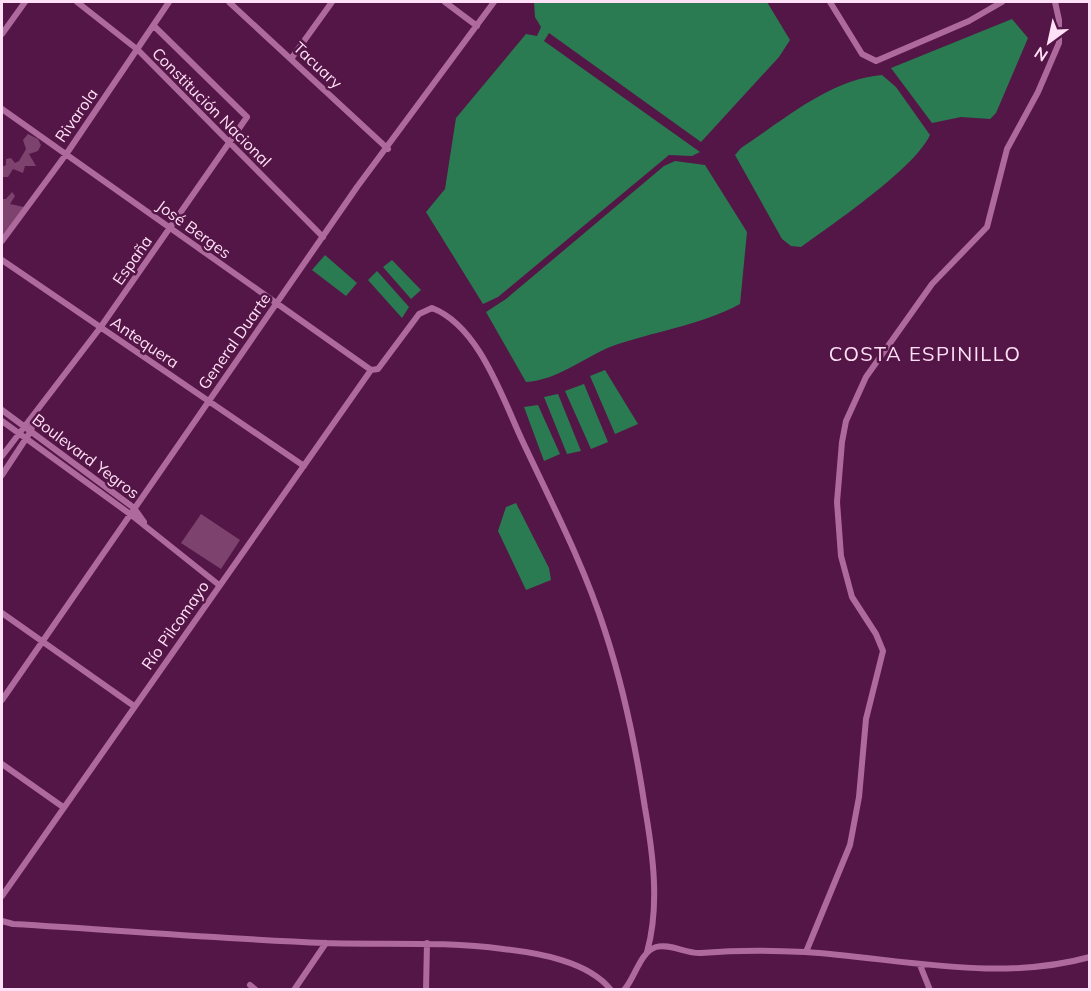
<svg xmlns="http://www.w3.org/2000/svg" width="1091" height="991" font-family="Mulish,sans-serif">
	<style>
		.green { fill: #7d426e }
		.water { fill: #2a7b51 }
		.lines { fill: none; stroke-linecap: round; stroke-linejoin: round }
		.minor { stroke: #af6a9d; stroke-width: 6 }
		.labels { text-anchor: middle; dominant-baseline: central; stroke-width: 5; stroke-linejoin: round; paint-order: stroke }
		.street-label { font-size: 16px; fill: #ffe0f6; stroke: #541647 }
		.quarter-label { font-size: 20px; letter-spacing: 1.5px; fill: #ffe0f6; stroke: #541647 }
	</style>
	<rect width="100%" height="100%" fill="#541647"/>
	<!-- green -->
	<path class="green" d="M28,134l10,5 3,6 -3,6 -9,3 7,12h-11l-2,7 -10,-4 -5,8h-6v-10l4,-2v-6l5,-1 4,5 4,-2 7,-12 -3,-9z
		M12,192l3,4 -5,8 14,3 -12,20 -10,10v-38h4z
		M201,514l39,26 -19,29 -40,-26z"/>
	<!-- water -->
	<path class="water" d="M534,2h233l23,38 -11,17 -78,85 -152,-109 -5,8 156,111 -8,4 -23,-1 -171,142 -15,7 -57,-92 19,-23 11,-71 70,-84 11,2 4,-9 -6,-10z
		M1012,19l16,19 -32,75 -6,6 -29,-2 -29,6 -41,-55z
		M882,75l14,12 34,48c-16,34 -96,88 -129,112l-10,-1 -9,-7 -47,-84 6,-7c43,-28 89,-69 141,-73z
		M675,161l30,4 42,67 -7,72c-41,22 -86,27 -130,43 -28,12 -53,33 -84,35l-40,-70 20,-13 158,-133z
		M325,255l32,28 -11,13 -34,-26z
		M392,260l29,30 -10,9 -28,-32z
		M377,271l32,36 -7,11 -34,-38z
		M605,370l33,54 -23,10 -25,-58z
		M584,384l24,58 -17,7 -26,-58z
		M558,394l23,57 -14,3 -23,-57z
		M538,405l22,49 -16,7 -20,-54z
		M516,503l33,65 2,12 -25,10 -28,-59 8,-24z"/>
	<g class="lines">
		<!-- minor -->
		<path class="minor" d="M77,2l61,48 185,187
			M229,2l159,147
			M445,2l32,24
			M830,2l32,52 14,7 93,-40 33,-19
			M2,34l23,-32
			M291,59l41,-57
			M2,109l369,261
			M2,241l65,-88 102,-151
			M2,260l302,206
			M371,370l7,-1 41,-55 13,-6c47,18 70,89 90,132 29,62 62,125 83,191 19,58 31,117 40,177 8,46 15,98 2,144
			M2,410l132,98 10,14
			M2,421l128,93 89,71
			M2,456l98,-128 147,-211 -93,-91
			M2,475l29,-44 4,-15
			M2,613l132,93
			M2,700l355,-513 137,-185
			M2,764l61,43
			M2,896l369,-526
			M2,921l11,3c105,6 209,15 313,19 59,2 118,-2 177,6 35,4 85,12 108,41
			M806,952l44,-107 9,-48 7,-78 17,-68 -7,-17 -24,-37 -11,-41 -4,-54 5,-60 4,-21 20,-44 66,-93 55,-57 20,-78 31,-57 21,-49v-23l-4,-18
			M920,965l10,25
			M250,985l6,5
			M294,990l32,-47
			M426,990l1,-47
			M624,990c11,-12 16,-38 32,-43 13,-4 31,7 45,6 35,-3 69,-3 104,-1 94,6 191,31 285,5"/>
	</g>
	<g class="labels">
		<!-- street labels -->
		<g class="street-label">
			<text transform="translate(318 65) rotate(43)">Tacuary</text>
			<text transform="translate(212 107) rotate(45)">Constitución Nacional</text>
			<text transform="translate(76 115) rotate(-55)">Rivarola</text>
			<text transform="translate(194 229) rotate(36)">José Berges</text>
			<text transform="translate(132 260) rotate(-55)">España</text>
			<text transform="translate(234 341) rotate(-55)">General Duarte</text>
			<text transform="translate(145 342) rotate(34)">Antequera</text>
			<text transform="translate(86 456) rotate(37)">Boulevard Yegros</text>
			<text transform="translate(175 625) rotate(-55)">Río Pilcomayo</text>
		</g>
		<!-- quarter labels -->
		<g class="quarter-label">
			<text x="925" y="353">COSTA ESPINILLO</text>
		</g>
	</g>
	<!-- border -->
	<rect width="1091" height="991" fill="none" stroke="#ffe0f6" stroke-width="6"/>
	<!-- north arrow -->
	<g transform="translate(1049 42) rotate(213)" stroke="#541647" stroke-width="4.5" paint-order="stroke">
	<path d="M0-4.5L10 22L0 15L-10 22Z" fill="#ffe0f6"/>
	<text y="-9" font-size="16" font-weight="bold" text-anchor="middle" fill="#ffe0f6">N</text>
	</g>
</svg>
